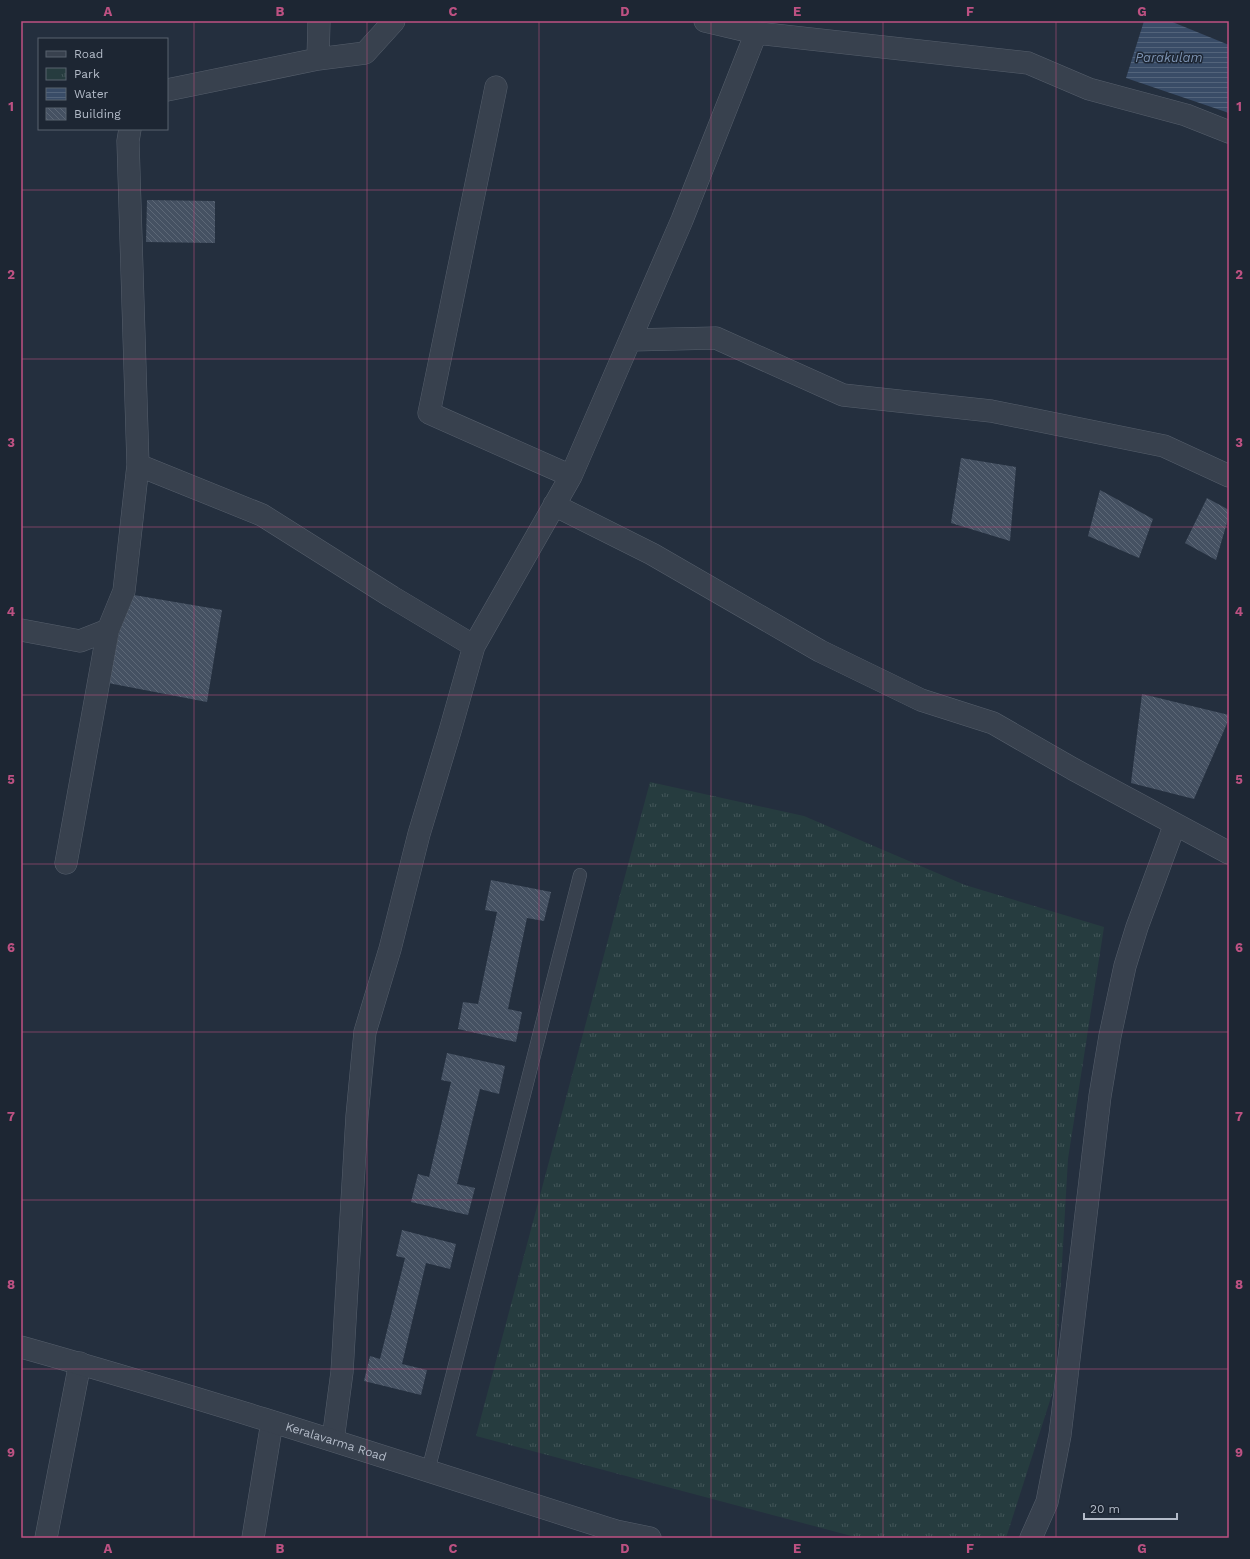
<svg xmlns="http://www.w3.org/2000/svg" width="1250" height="1559" font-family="'Work Sans',sans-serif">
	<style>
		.park { fill: url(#park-tufts) }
		.water { fill: url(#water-rules) }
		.building { fill: url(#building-back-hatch) }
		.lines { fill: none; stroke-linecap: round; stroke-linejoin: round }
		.service-casing { stroke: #565f6c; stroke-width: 14 }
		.minor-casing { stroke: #565f6c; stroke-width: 23 }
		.tertiary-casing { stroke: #565f6c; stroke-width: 23 }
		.service { stroke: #38414e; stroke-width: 13 }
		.minor { stroke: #38414e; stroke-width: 22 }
		.tertiary { stroke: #38414e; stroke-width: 22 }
		.grid { fill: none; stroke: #bd5182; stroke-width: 1; stroke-opacity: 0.55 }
		.labels { text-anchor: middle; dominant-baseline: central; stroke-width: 3; stroke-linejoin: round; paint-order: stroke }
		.street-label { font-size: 12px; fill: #b4bcc9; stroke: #1d2633 }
		.water-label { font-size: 13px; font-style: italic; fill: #7c92b1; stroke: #1d2633 }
		.neatline { fill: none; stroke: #bd5182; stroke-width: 1.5 }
		.grid-label { font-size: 13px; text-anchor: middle; font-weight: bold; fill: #bd5182 }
	</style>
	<defs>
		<pattern id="park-tufts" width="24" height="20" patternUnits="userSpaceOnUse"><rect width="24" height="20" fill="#263c3f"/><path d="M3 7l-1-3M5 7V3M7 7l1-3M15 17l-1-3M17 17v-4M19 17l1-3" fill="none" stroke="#435659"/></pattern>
		<pattern id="water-rules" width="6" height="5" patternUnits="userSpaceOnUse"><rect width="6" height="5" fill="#394c67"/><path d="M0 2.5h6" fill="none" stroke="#53647b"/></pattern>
		<pattern id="building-back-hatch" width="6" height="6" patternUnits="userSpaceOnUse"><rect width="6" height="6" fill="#455162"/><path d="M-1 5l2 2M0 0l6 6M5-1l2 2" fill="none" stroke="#5d6877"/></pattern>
	</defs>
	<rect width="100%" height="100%" fill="#242f3e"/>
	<!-- park -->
	<path class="park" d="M650,782l154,34 161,69 139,42 -36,232 -13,226 -49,153h-147l-383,-102z"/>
	<!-- water -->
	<path class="water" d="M1144,21h26l59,24v68l-103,-35z"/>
	<!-- building -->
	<path class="building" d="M147,200l68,1v42l-69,-1z
		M961,458l55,9 -6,74 -59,-18z
		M1100,490l53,29 -14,39 -51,-22z
		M1207,498l22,12v6l-13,44 -31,-17z
		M128,594l94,16 -15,92 -99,-19z
		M1142,694l87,21v4l-35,80 -63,-16z
		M491,880l60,12 -7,29 -17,-3 -19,91 14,3 -6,30 -58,-13 5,-27 15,2 19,-92 -12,-2z
		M447,1053l58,13 -6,28 -19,-5 -23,95 18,4 -7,27 -57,-13 7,-28 11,3 22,-95 -10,-2z
		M402,1230l54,14 -6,25 -24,-6 -24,101 25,6 -6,25 -57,-14 6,-25 10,3 25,-101 -9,-2z"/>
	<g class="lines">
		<defs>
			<path id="service" d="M428,1471l152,-596"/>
			<path id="minor" d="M756,33l272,30 61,26 97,26 43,17
				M318,59l1,-38
				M496,87l-67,326 142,63
				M167,90l151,-31 47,-6 29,-32
				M130,129l-2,12 10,324
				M631,340l85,-2 127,57 148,16 173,35 65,30
				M554,505l98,49 168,97 101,49 72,23 80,46 156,84
				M21,630l59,11 28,-11 16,-39 14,-126 124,50 130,82 82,49 97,-170 111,-256 74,-187 -51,-12
				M66,863l42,-233
				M333,1440l9,-68 15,-256 8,-84 25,-83 29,-115 31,-103 24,-85
				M46,1538l34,-175
				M253,1538l19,-116
				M1031,1538l16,-36 13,-67 40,-339 10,-60 15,-70 12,-39 38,-103"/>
			<g id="tertiary">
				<path id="s1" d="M21,1347c200,56 397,121 595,184l34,7"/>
			</g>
		</defs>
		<!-- service casing -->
		<use href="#service" class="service-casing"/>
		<!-- minor casing -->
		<use href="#minor" class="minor-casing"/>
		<!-- tertiary casing -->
		<use href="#tertiary" class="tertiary-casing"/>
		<!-- service -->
		<use href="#service" class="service"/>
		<!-- minor -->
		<use href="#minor" class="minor"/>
		<!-- tertiary -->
		<use href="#tertiary" class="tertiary"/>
	</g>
	<!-- grid -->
	<path class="grid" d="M194,21v1517M367,21v1517M539,21v1517M711,21v1517M883,21v1517M1056,21v1517M21,190h1208M21,359h1208M21,527h1208M21,695h1208M21,864h1208M21,1032h1208M21,1200h1208M21,1369h1208"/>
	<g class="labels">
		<!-- street labels -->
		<g class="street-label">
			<text stroke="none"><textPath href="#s1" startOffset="329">Keralavarma Road</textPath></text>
		</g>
		<!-- water labels -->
		<g class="water-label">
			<text x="1169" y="57">Parakulam</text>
		</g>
	</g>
	<!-- border -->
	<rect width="1250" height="1559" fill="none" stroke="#1d2633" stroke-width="44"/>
	<!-- legend -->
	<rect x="38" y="38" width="130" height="92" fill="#1d2633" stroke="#59626f"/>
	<rect x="46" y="51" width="20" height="6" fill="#38414e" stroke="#59626f"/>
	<text x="74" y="58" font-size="12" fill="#b4bcc9">Road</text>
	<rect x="46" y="68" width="20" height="12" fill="url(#park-tufts)" stroke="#59626f"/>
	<text x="74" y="78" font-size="12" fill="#b4bcc9">Park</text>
	<rect x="46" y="88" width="20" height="12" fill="url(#water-rules)" stroke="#59626f"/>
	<text x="74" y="98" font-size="12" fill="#b4bcc9">Water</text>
	<rect x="46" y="108" width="20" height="12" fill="url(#building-back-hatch)" stroke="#59626f"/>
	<text x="74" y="118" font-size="12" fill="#b4bcc9">Building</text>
	<!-- scale -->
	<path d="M1084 1513v6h93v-6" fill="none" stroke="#b4bcc9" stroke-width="2"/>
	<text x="1090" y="1513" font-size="12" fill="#b4bcc9" stroke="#1d2633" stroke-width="3" paint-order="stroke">20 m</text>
	<rect x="22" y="22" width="1206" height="1515" class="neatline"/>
	<g class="grid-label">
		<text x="108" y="16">A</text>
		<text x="280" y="16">B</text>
		<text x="453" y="16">C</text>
		<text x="625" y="16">D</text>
		<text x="797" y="16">E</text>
		<text x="970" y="16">F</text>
		<text x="1142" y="16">G</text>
		<text x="11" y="111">1</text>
		<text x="1239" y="111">1</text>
		<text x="11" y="279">2</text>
		<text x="1239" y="279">2</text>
		<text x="11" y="447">3</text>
		<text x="1239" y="447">3</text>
		<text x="11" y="616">4</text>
		<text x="1239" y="616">4</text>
		<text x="11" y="784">5</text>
		<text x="1239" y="784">5</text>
		<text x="11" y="952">6</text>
		<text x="1239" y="952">6</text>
		<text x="11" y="1121">7</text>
		<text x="1239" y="1121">7</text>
		<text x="11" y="1289">8</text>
		<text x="1239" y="1289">8</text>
		<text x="11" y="1457">9</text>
		<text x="1239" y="1457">9</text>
		<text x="108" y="1553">A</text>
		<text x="280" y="1553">B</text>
		<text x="453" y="1553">C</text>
		<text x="625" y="1553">D</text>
		<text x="797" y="1553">E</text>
		<text x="970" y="1553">F</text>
		<text x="1142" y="1553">G</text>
	</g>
</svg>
